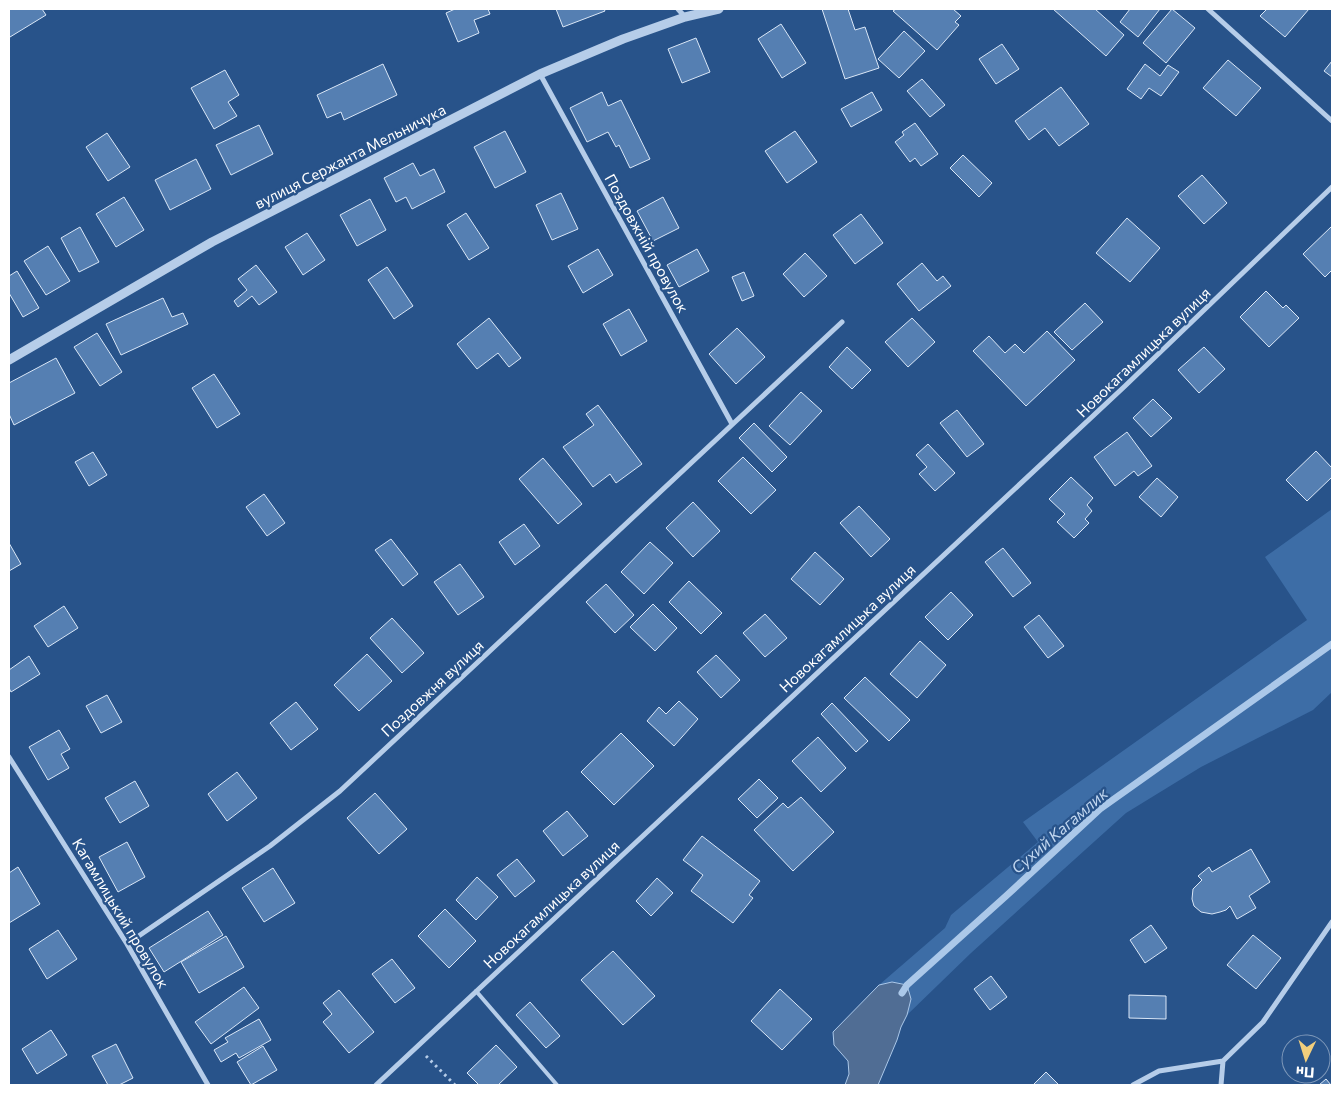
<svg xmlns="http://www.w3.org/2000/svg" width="1341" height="1094" font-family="Commissioner,sans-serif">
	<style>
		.green { fill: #3d6da6 }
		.water { fill: #506d94; stroke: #abc8e9 }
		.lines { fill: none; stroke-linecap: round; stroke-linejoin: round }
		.stream { stroke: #abc8e9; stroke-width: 7 }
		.building { fill: #557fb2; stroke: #dae7f7 }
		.path { stroke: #b6cde9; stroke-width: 3; stroke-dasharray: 2.5 4; stroke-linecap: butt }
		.service { stroke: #b6cde9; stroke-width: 4 }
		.minor { stroke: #b6cde9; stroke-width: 5 }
		.tertiary { stroke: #b6cde9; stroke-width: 9 }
		.labels { text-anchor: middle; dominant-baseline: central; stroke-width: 4.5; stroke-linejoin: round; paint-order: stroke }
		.street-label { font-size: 15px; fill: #fff; stroke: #28538a }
		.water-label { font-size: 16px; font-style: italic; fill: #c2d7f0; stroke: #28538a }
	</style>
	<rect width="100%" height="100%" fill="#28538a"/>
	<!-- green -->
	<path class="green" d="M1332,509v183l-19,18 -112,57 -75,46 -155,140 -64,62 4,-16 -32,-14 66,-57 6,-13 87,-73 -15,-20 284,-202 -42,-63z"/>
	<!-- water -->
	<path class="water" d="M892,982l15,3 4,14 -4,16 -6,12 -4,13 -19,45h-33l4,-11 -1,-13 -14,-16 -1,-13 46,-47z"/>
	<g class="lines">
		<!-- stream -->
		<path class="stream" d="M902,993l5,-8 99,-89 94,-87 232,-165"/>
	</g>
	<!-- building -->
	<path class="building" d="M9,9h33l4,6 -36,22 -1,-2z
		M455,9h33l2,5 -16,6 5,13 -21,9 -12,-29z
		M556,9h48l1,2 -42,16z
		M822,9h26l7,21 10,-3 14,41 -34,11z
		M896,9h57l8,7 -6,6 4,3 -22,25 -44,-39z
		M1053,9h42l29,26 -18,21z
		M1130,9h30l-22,28 -18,-15z
		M1172,9l23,19 -29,35 -23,-20z
		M1267,9h42l-24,28 -25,-21z
		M781,24l25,39 -24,15 -24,-39z
		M904,31l21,20 -26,27 -21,-19z
		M696,38l14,34 -28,11 -14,-34z
		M1002,44l17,25 -23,15 -17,-25z
		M1228,60l33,28 -25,28 -33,-28z
		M1332,61v16l-8,-6z
		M383,64l14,31 -53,25 -3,-8 -14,6 -10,-23z
		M1145,64l15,12 8,-11 11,7 -18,24 -12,-8 -8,11 -14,-10z
		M225,70l14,25 -11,7 9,14 -23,13 -23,-41z
		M922,79l23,26 -15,12 -23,-26z
		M1061,87l28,37 -30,22 -14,-18 -16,12 -14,-19z
		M602,92l6,14 13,-6 29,59 -20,9 -11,-23 -3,2 -8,-15 -21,10 -17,-34z
		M872,92l10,18 -31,17 -10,-18z
		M915,123l23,31 -17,12 -6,-8 -5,4 -15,-20 9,-7 -2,-3z
		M259,125l14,29 -42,21 -15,-30z
		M505,131l21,41 -31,16 -21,-41z
		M795,131l22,31 -30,21 -22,-32z
		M107,133l23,34 -22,14 -22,-34z
		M963,155l29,28 -13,14 -29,-29z
		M196,159l15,30 -41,21 -15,-30z
		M413,163l7,13 14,-7 11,23 -33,17 -6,-12 -10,5 -12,-24z
		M1202,175l25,28 -23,21 -26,-28z
		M561,193l17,36 -26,11 -16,-35z
		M124,197l20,33 -28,17 -20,-33z
		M663,197l16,31 -26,13 -16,-30z
		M370,199l16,31 -29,16 -17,-31z
		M466,213l23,35 -20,12 -22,-35z
		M861,214l22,29 -28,21 -22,-29z
		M1127,218l33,30 -30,34 -34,-29z
		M1332,226v44l-7,7 -22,-23z
		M80,227l19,35 -20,10 -18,-34z
		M307,233l18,27 -22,15 -18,-28z
		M48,246l22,35 -24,14 -22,-34z
		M598,249l15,26 -30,18 -15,-27z
		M697,249l12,22 -30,16 -12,-22z
		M805,253l22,23 -23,21 -21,-23z
		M922,263l15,18 6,-5 8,10 -32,25 -22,-27z
		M256,265l21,27 -18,13 -7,-9 -14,11 -4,-6 13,-11 -9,-11z
		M387,267l26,39 -19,13 -26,-39z
		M17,271l22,37 -16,9 -14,-24v-17z
		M744,272l10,24 -12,5 -10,-24z
		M1266,291l17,17 3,-3 13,13 -30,29 -29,-30z
		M163,298l9,19 11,-4 5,11 -67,31 -15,-31z
		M1085,303l18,19 -31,28 -18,-18z
		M629,309l18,32 -26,15 -18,-32z
		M489,318l32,40 -12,9 -11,-14 -21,16 -20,-25z
		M912,318l23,24 -27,25 -23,-25z
		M737,328l28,29 -29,27 -27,-30z
		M1047,331l28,29 -49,46 -53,-55 16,-15 16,17 10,-9 9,9z
		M97,333l25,39 -22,14 -26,-39z
		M847,347l24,23 -19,19 -23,-22z
		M1204,347l21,22 -26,24 -21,-23z
		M56,358l19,35 -61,32 -5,-11v-31z
		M214,374l26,40 -23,14 -25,-40z
		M801,392l21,19 -32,34 -21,-19z
		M1153,399l19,19 -21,19 -18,-19z
		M598,405l44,59 -26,19 -6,-9 -17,13 -30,-40 31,-22 -8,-11z
		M957,410l27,34 -17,13 -27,-34z
		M754,423l33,34 -15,15 -33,-34z
		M1127,432l25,34 -14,10 -4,-5 -19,15 -21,-29z
		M928,444l27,29 -20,18 -16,-17 8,-7 -11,-12z
		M1316,451l16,17v9l-25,24 -21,-21z
		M93,452l14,23 -18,11 -14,-24z
		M743,457l33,33 -25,24 -33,-33z
		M543,458l39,46 -24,20 -39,-45z
		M1071,477l22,21 -6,7 5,6 -7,8 4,4 -15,15 -17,-16 8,-8 -16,-15z
		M1157,478l21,19 -17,20 -22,-20z
		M264,494l21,29 -18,13 -21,-29z
		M693,502l27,29 -27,26 -27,-29z
		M859,506l31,33 -19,18 -31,-34z
		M524,524l16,22 -25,19 -16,-23z
		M391,539l27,35 -15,12 -28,-36z
		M650,542l23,21 -29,31 -23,-22z
		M9,543l12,21 -12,7z
		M1003,548l28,35 -18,14 -28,-35z
		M815,552l29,27 -24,26 -29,-26z
		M460,564l24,33 -26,18 -24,-33z
		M689,581l33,32 -21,21 -32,-32z
		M606,584l28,31 -19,18 -29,-31z
		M951,592l22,23 -25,25 -23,-23z
		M653,604l24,24 -22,23 -25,-24z
		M64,606l14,22 -30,19 -14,-21z
		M765,614l22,24 -22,19 -22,-24z
		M1039,615l25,31 -16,12 -24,-31z
		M392,618l32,35 -22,20 -32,-35z
		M920,641l26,24 -29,33 -27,-24z
		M367,654l25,27 -33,30 -25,-26z
		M716,655l24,25 -19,18 -24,-26z
		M29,656l11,18 -29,18 -2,-4v-18z
		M865,677l45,43 -21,21 -45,-43z
		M107,695l15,27 -21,11 -15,-27z
		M679,701l19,18 -24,27 -27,-25 12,-14 7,7z
		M296,702l22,27 -27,21 -21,-27z
		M832,703l36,38 -12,11 -35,-38z
		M59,730l11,19 -9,5 8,14 -21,12 -19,-33z
		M621,733l33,33 -40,39 -33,-33z
		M818,737l28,31 -25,24 -29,-31z
		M237,772l20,26 -30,23 -19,-27z
		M759,779l19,19 -21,20 -19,-19z
		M135,781l14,25 -29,17 -15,-25z
		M375,793l32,36 -28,25 -32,-36z
		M801,797l33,35 -41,39 -39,-41 29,-27 5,5z
		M567,811l21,25 -25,20 -20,-25z
		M702,836l58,45 -11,14 4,3 -20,25 -42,-32 12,-16 -20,-15z
		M127,842l18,35 -27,15 -19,-35z
		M1251,849l19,33 -21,14 7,12 -19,11 -7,-13 -4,4 -6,2 -8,2 -11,-2 -7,-6 -2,-7 1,-10 9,-9 -4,-4 11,-9 3,5z
		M517,859l18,22 -20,16 -18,-22z
		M18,867l22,37 -31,19v-50z
		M273,868l22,35 -31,19 -22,-34z
		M477,877l21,20 -22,23 -20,-20z
		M657,878l16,15 -22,23 -15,-15z
		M445,909l31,32 -27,27 -31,-32z
		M208,911l15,24 -59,37 -15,-24z
		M1151,925l16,23 -22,15 -15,-23z
		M58,930l19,29 -30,20 -18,-30z
		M1253,935l28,23 -25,31 -29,-24z
		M226,936l18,31 -45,26 -18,-31z
		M613,951l42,45 -32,29 -42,-45z
		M392,959l23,29 -20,15 -23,-29z
		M991,976l16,21 -17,13 -16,-21z
		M244,987l15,21 -48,36 -16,-22z
		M780,989l32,30 -30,31 -31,-29z
		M339,990l35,42 -25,21 -26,-31 9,-8 -9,-11z
		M1129,995l37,1v23l-37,-1z
		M530,1002l30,34 -14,12 -30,-33z
		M259,1019l12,21 -32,18 -3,-5 -15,9 -7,-12 14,-8 -3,-4z
		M51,1030l16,25 -30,19 -15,-25z
		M116,1044l17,34 -14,7h-11l-16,-29z
		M496,1045l21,22 -19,18h-19l-12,-12z
		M263,1046l14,24 -26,15 -14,-23z
		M1046,1072l13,13h-26z
		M1326,1079l5,6h-12z"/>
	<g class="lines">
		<!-- path -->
		<path class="path" d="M426,1056l29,29"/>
		<!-- service -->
		<path class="service" d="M476,991l81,94"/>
		<!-- minor -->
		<path class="minor" d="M678,9l7,8
			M1208,9l124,112
			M540,74l192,350
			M9,757l118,187 81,141
			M127,944l143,-98 70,-55 502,-469
			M376,1085l749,-699 207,-199
			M1133,1085l26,-14 64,-10 40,-39 69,-100
			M1221,1085l2,-24"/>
		<!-- tertiary -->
		<path class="tertiary" d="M9,360l203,-118 328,-168 83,-35 62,-22 34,-8"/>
	</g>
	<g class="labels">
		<!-- street labels -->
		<g class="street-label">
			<text transform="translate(350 156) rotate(-27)">вулиця Сержанта Мельничука</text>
			<text transform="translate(647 243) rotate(61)">Поздовжній провулок</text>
			<text transform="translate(1143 352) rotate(-44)">Новокагамлицька вулиця</text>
			<text transform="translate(847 628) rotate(-43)">Новокагамлицька вулиця</text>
			<text transform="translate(432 688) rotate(-43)">Поздовжня вулиця</text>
			<text transform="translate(551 904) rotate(-43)">Новокагамлицька вулиця</text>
			<text transform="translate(121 913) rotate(59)">Кагамлицький провулок</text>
		</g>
		<!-- water labels -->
		<g class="water-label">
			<text transform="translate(1059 830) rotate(-41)">Сухий Кагамлик</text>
		</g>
	</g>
	<!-- border -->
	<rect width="1341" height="1094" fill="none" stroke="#ffffff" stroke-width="20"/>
	<!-- north arrow -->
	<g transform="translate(1306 1059) rotate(184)"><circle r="24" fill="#28538a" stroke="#7e98b9"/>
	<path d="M0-4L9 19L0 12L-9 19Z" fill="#f1ce7c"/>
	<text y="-8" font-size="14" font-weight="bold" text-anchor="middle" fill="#ffffff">Пн</text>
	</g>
</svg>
